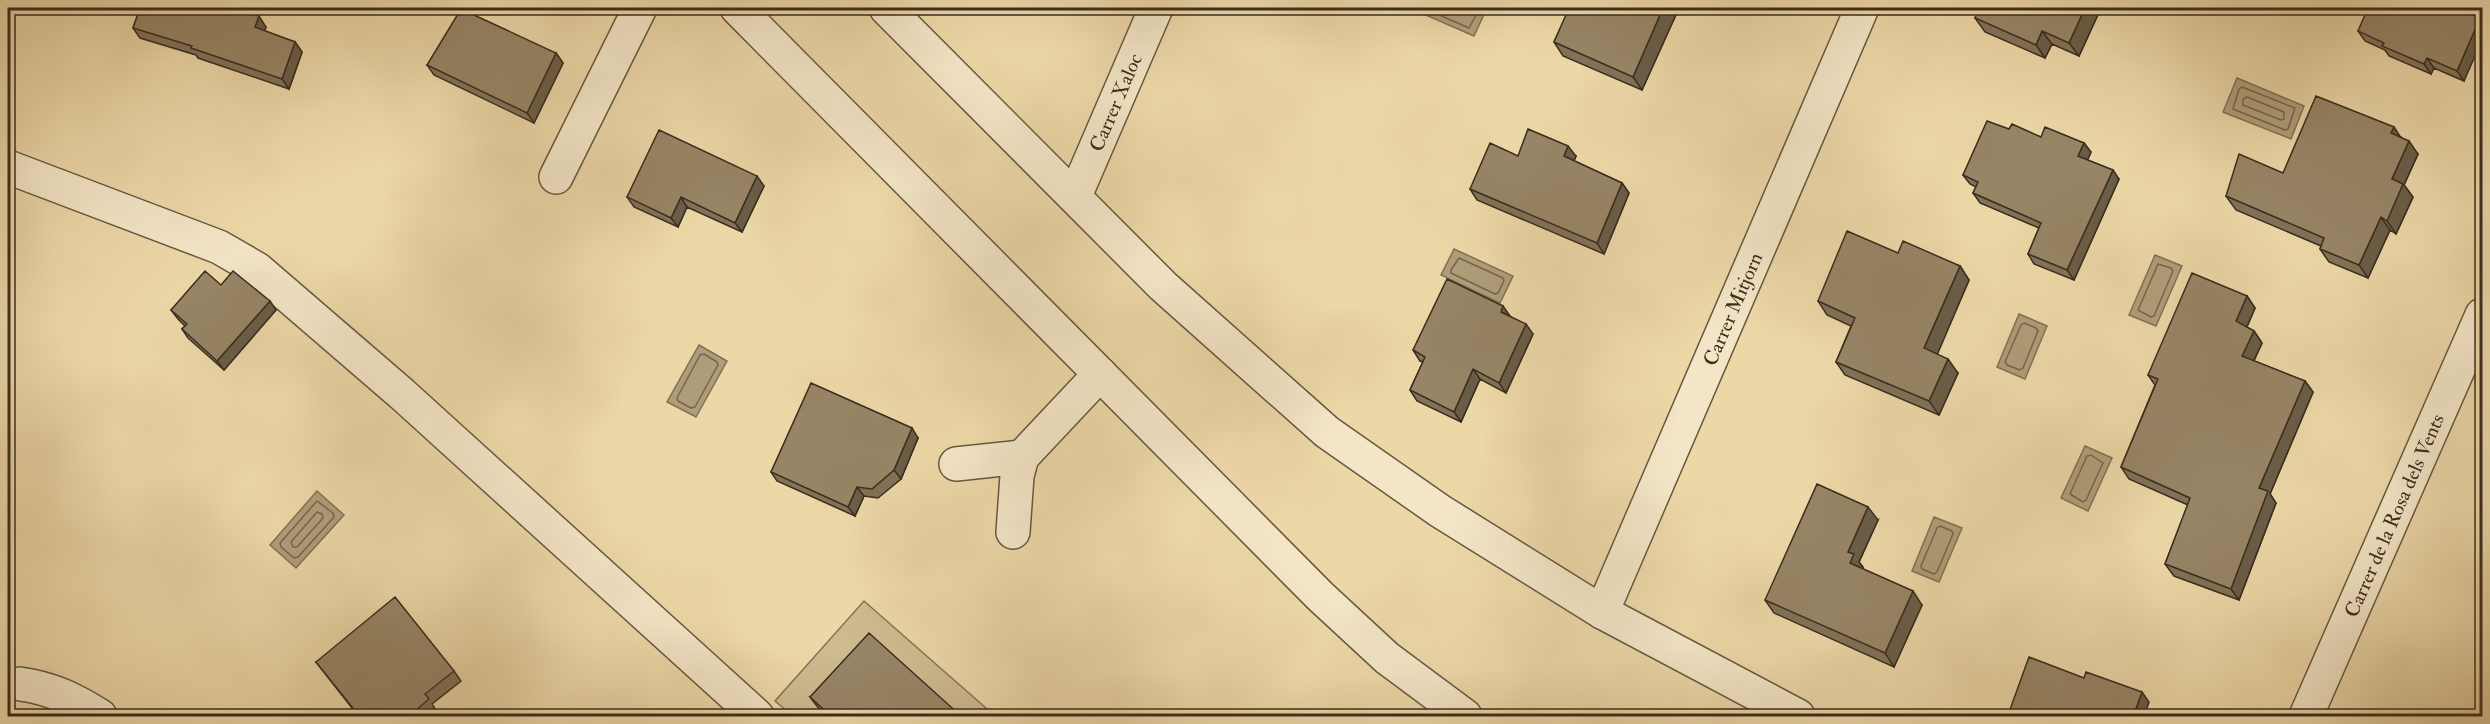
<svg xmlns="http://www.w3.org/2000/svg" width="2490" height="724" font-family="'IM FELL Double Pica',serif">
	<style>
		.green { fill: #ceba90; stroke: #847458; stroke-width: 1.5 }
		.water { fill: #af9d79; stroke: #807055; stroke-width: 1.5 }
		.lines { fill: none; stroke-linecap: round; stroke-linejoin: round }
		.shore { stroke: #74654c; stroke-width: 1.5 }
		.minor-casing { stroke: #665841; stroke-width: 36 }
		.minor { stroke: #f3e5c6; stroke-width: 33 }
		.wall { fill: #827258; stroke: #3a2d1f; stroke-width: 1.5 }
		.shaded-wall { fill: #6a5d47; stroke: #3a2d1f; stroke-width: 1.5 }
		.building { fill: #978566; stroke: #3a2d1f; stroke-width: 1.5 }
		.labels { text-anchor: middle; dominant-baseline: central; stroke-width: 6; stroke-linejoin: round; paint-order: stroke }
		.street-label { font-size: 20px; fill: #3a2d1f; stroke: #f3e5c6 }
	</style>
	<rect width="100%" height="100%" fill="#ecd7a7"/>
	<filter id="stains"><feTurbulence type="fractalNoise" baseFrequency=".00333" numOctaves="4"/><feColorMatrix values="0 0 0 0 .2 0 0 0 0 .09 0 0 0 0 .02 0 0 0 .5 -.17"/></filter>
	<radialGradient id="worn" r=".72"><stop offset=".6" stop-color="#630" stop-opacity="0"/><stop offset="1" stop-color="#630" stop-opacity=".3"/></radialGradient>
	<!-- green -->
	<path class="green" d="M864,601l131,115h-202l-18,-15z"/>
	<!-- water -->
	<path class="water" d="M1415,8h72l-13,28 -60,-26z
		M2237,78l67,28 -13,33 -68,-27z
		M1454,249l59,27 -13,27 -59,-28z
		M2155,255l27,11 -26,60 -27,-11z
		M2019,314l28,12 -22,53 -28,-12z
		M699,345l28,16 -31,56 -29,-15z
		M2085,446l27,12 -24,53 -27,-13z
		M317,491l27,24 -48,53 -26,-23z
		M1934,517l28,11 -23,54 -27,-11z"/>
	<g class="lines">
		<!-- shore -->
		<path class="shore" d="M1423,8l46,20 11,-20
			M2242,87l53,21 -7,21 -3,1 -52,-21 6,-20z
			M2247,97l37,15v7l-3,1 -38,-15v-6z
			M1459,258l44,20 1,3 -6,12 -3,1 -44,-21v-3z
			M2158,264l13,4 2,3 -19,45 -3,1 -13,-7z
			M2024,323l12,5 2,3 -15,37 -3,2 -13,-5 -2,-3 16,-37z
			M704,354l13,8 1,3 -23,42 -4,1 -13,-7 -1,-3 23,-43z
			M2091,455l12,8 -17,37 -3,2 -13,-8 17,-38z
			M317,501l16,12 1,4 -36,40 -4,1 -13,-11 -1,-4z
			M317,512l5,2 1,4 -26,29h-4l-2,-5z
			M1940,526l12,5 1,3 -16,38 -3,2 -12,-5 -1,-3 16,-38z"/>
		<defs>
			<g id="minor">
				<path d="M737,8l583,588 67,62 78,58"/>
				<path d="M886,8l277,278 164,146 113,79 162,101 196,104"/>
				<path d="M8,167l211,80 38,22 145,125 355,322"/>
				<path d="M556,177l84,-169"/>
				<path id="s1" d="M1075,196l81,-188"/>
				<path d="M956,464l66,-7"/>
				<path d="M1013,532l4,-56 5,-19 78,-83"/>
				<path id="s2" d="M1602,612l260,-604"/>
				<path d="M20,684c31,4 55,16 80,32"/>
				<path id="s3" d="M2306,716l176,-401"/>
			</g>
		</defs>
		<!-- minor casing -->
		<use href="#minor" class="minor-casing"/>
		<!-- minor -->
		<use href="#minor" class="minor"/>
	</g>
	<!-- wall -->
	<path class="wall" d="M140,8h103l1,1 -1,2 23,16 -2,4 31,11 7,10 -13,37 -91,-31 -2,-3 -56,-17 -7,-10z
		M1559,8h120l-37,82 -79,-34 -9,-14 12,-26z
		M2101,8l-22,48 -27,-12 -7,14 -60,-26 -10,-14z
		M2459,8l5,73 -30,-13 -3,6 -42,-18 -4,-6 -20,-9 -7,-10z
		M556,53l7,10 -29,60 -100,-48 -7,-10z
		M2009,129l32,8 43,6 7,9 -4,8 32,19 -45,101 -40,-16 -6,-10 11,-26 -59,-25 -7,-10 3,-6 -6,-3 -7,-9z
		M2401,137l17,17 -14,31 9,12 -17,37 -6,-4 -22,48 -39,-16 -9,-13 1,-3 -85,-36 -10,-14 57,-23z
		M1518,156h58l-2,5 48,22 7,10 -25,61 -127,-54 -7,-11z
		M764,186l-22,46 -55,-25 -9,20 -44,-20 -7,-10z
		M1898,253l62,13 9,14 -32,74 21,19 -19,42 -94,-40 -9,-13 15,-36 -24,-11 -9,-14z
		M221,285l55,25 -52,60 -36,-32 -6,-9 3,-3 -7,-7 -7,-9z
		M2247,296l8,12 -8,19 7,4 8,12 -8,18 51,20 8,11 -43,102 6,9 -37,97 -65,-24 -9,-12 23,-59 -59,-26 -8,-12 34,-82 -7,-10z
		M1510,316l23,18 -27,59 -26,-14 -19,43 -44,-21 -7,-11 13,-28 -3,-1 -7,-11z
		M918,438l-17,41 -23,19 -14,-2 -9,20 -78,-35 -6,-9z
		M1878,520l-19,42 4,5 -1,2 60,36 -28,62 -120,-54 -9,-13z
		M316,662l138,9 7,10 -29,23 4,6 -8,7h-69z
		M810,697l152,20h-135l-7,-7z"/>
	<!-- shaded-wall -->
	<path class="shaded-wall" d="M1663,8h16l-37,82 -9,-13z
		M2085,8h16l-22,48 -10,-13z
		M259,16l7,11 -3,10 -8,-10z
		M2480,18l2,3v19l-18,41 -7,-10z
		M2042,31l10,13 -7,14 -9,-13z
		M295,42l7,10 -13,37 -7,-10z
		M556,53l7,10 -29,60 -7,-10z
		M2427,58l7,10 -3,6 -7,-10z
		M2394,127l9,14 -12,-8z
		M2409,141l9,13 -14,31 9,12 -17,37 -9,-13 5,-42z
		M2084,143l7,9 -6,14 -7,-10z
		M1568,146l8,10 -5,11 -7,-11z
		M2113,170l6,9 -45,101 -7,-10z
		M757,176l7,10 -22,46 -7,-9z
		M1622,183l7,10 -25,61 -7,-11z
		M681,197l6,10 -9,20 -7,-9z
		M2381,217l9,13 -22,48 -9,-13z
		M1960,266l9,14 -35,82 -10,-14z
		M2247,296l8,12 -11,25 -8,-12z
		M270,301l6,9 -52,60 -7,-9z
		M1503,306l7,10 -9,-4z
		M1526,324l7,10 -27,59 -7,-10z
		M2254,331l8,12 -12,25 -8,-12z
		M1948,359l10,14 -19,42 -10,-14z
		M1473,369l7,10 -19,43 -7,-10z
		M2305,381l8,11 -43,102 6,9 -37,97 -8,-11 28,-101z
		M912,428l6,10 -17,41 -7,-9z
		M857,487l7,9 -9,20 -7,-9z
		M1868,507l10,13 -19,42 4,5 -4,9 -9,-13 -2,-11z
		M1913,591l9,14 -28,62 -9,-14z
		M2142,692l7,10 -5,15h-11z"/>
	<!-- building -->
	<path class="building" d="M140,8h95l24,8 -4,11 40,15 -13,37 -91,-31 1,-2 -59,-18z
		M1568,8h95l-30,69 -79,-35 15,-34z
		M1980,8h105l-16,35 -27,-12 -6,14 -61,-27z
		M2368,8h90l22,10 -23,53 -30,-13 -3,6 -42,-18 2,-3 -26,-12z
		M461,9l95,44 -29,60 -100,-48z
		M2316,96l78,31 -3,6 18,8 -17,38 11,5 -16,37 -6,-4 -22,48 -39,-16 4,-11 -98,-42 13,-42 44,19z
		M1987,121l22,8 3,-5 29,13 4,-10 39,16 -6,13 35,14 -46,100 -39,-16 13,-31 -68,-30 5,-11 -15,-7z
		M1528,129l40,17 -4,10 58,27 -25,60 -127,-54 20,-46 28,13z
		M659,130l98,46 -22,47 -54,-26 -10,21 -44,-21z
		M1847,231l51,22 5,-12 57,25 -36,82 24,11 -19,42 -93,-39 19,-44 -37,-17z
		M205,271l16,14 12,-14 37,30 -53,60 -35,-32 5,-5 -16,-14z
		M2192,273l55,23 -11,25 18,10 -12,25 63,25 -46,107 9,3 -37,98 -66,-25 25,-66 -69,-31 37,-88 -10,-4z
		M1447,279l56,27 -2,6 25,12 -27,59 -26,-14 -19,43 -44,-22 15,-33 -12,-7z
		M811,383l101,45 -18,42 -22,19 -15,-2 -9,20 -77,-35z
		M1817,484l51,23 -20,45 6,2 -4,9 63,28 -28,62 -120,-53z
		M395,597l59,74 -29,23 4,5 -21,18h-48l-44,-55z
		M869,633l93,84h-130l-22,-20z
		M2029,657l55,21 2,-6 56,20 -9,25h-119l-6,-2z"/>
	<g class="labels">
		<!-- street labels -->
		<g class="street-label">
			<text stroke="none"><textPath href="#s1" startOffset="102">Carrer Xaloc</textPath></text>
			<text stroke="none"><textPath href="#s2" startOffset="330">Carrer Mitjorn</textPath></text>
			<text stroke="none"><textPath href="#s3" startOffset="219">Carrer de la Rosa dels Vents</textPath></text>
		</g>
	</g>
	<!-- margin -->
	<rect width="2490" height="724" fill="none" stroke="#ecd7a7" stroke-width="30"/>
	<rect x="9" y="9" width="2472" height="706" fill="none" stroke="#3a2d1f" stroke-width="3"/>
	<rect x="15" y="15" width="2460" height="694" fill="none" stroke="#3a2d1f" stroke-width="1.5"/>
	<rect width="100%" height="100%" filter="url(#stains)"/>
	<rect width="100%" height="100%" fill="url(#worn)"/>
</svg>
